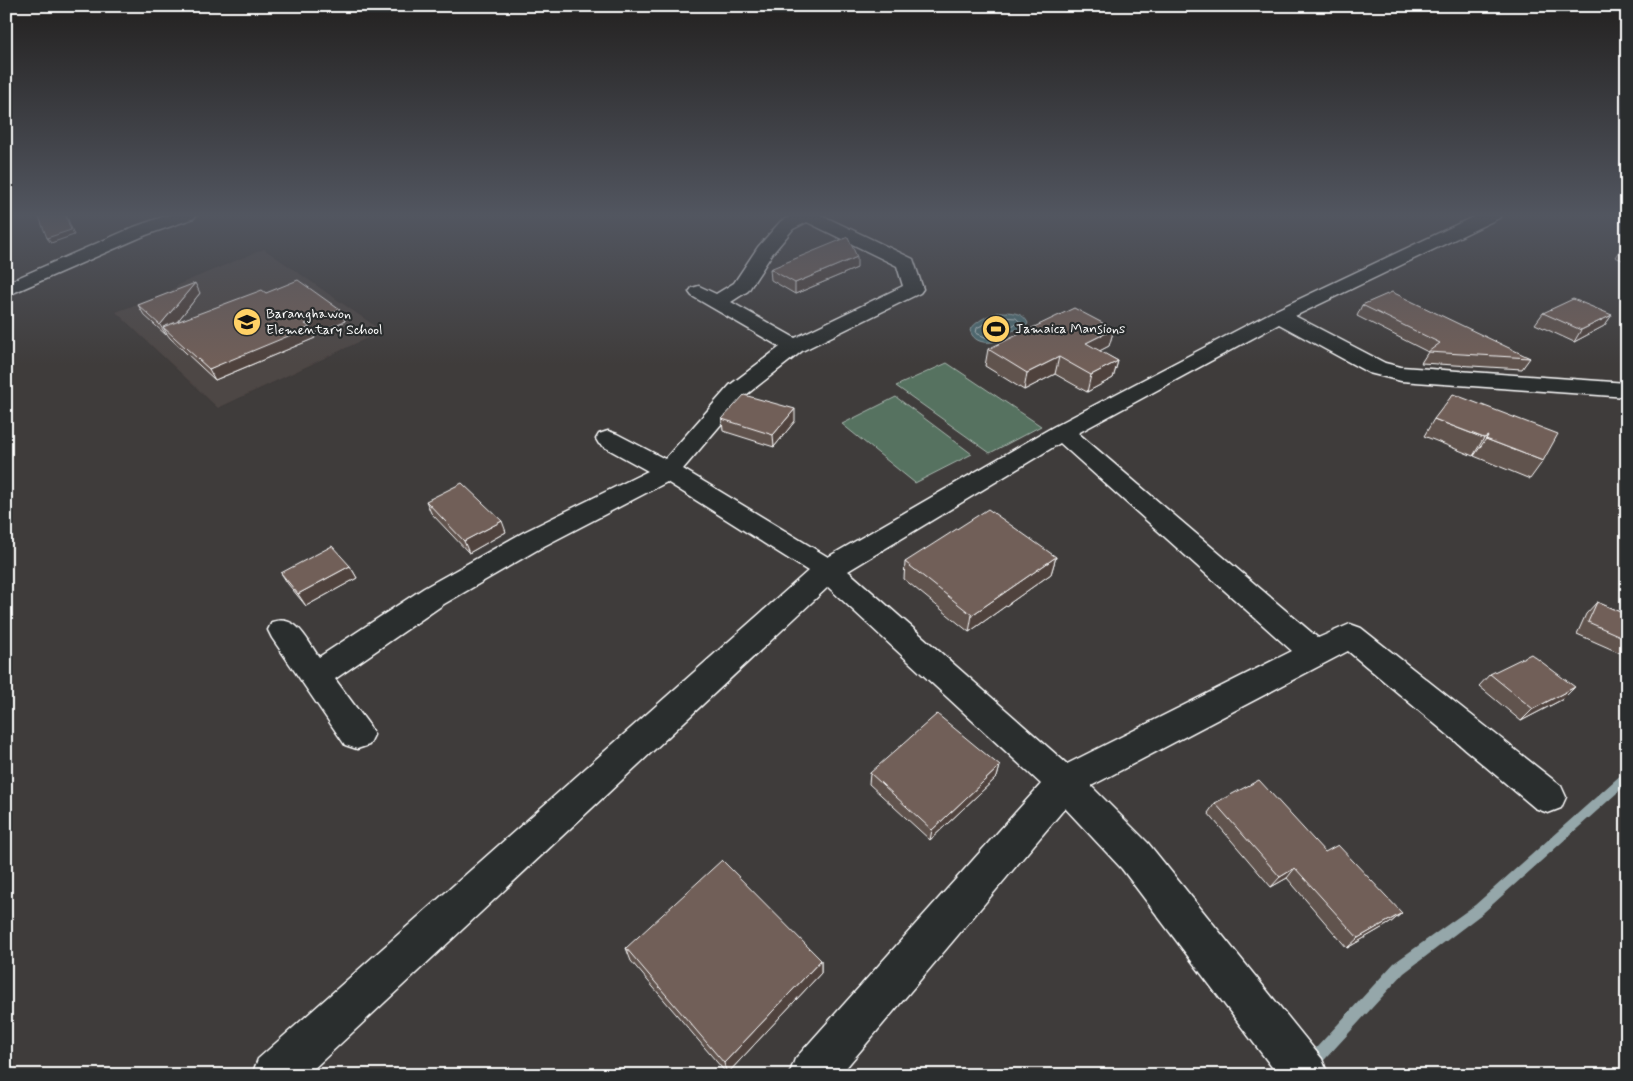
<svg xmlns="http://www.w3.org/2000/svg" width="1633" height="1081" font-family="Mynerve,sans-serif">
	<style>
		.built { fill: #4e4644 }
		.green { fill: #567261; stroke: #aab8b0 }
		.water { fill: #4e6c72; stroke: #95a7aa }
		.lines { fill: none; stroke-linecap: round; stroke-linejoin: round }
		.shore { stroke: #b8c4c7; stroke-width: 1 }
		.stream { fill: #95a7aa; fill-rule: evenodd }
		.minor-casing { stroke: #fff; stroke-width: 3 }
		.minor { fill: #2a2d2e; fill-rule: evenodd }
		.wall { fill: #61524d; stroke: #fff }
		.shaded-wall { fill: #4f423e; stroke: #fff }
		.building { fill: #715f59; stroke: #fff }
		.labels { text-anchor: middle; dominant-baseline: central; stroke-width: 4.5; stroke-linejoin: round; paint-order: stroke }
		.far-poi-label { font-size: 14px; fill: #fff; stroke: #2a2d2e; text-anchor: start }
	</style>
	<rect width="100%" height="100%" fill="#3f3c3b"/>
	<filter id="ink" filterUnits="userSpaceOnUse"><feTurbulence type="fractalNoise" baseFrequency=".02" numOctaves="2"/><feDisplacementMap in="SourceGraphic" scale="10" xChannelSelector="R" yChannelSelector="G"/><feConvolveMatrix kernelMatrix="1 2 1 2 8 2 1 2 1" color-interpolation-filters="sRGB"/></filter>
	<g filter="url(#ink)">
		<!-- built -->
		<path class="built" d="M264,249l118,82 -164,77 -102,-96 49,-18 17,-11z"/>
		<!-- green -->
		<path class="green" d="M947,363l94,63 -51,27 -94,-67z
			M896,397l76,57 -57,29 -73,-59z"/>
		<!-- water -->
		<path class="water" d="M1000,312c11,0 23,0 28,11l-2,4 -22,6 -1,6c-12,5 -29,6 -33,-9 7,-10 19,-15 30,-18z"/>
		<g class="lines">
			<!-- shore -->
			<path class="shore" d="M1001,317l15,1 5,5 -19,5 -8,9h-9l-9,-4 1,-5z"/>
			<!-- stream -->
			<path class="stream" d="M1627,772v12l-144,129 -79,60 -88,96 -5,2 -5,-2 -2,-5 2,-5 88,-96 81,-58 148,-132z"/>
			<defs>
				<path id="minor" d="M171,214h26l-3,4 -48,17 -140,61v-13l128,-56z
					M796,214h23l94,45 10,30 -3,4 -118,58 -56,44 -63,74 145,88 225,-130 219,-115 207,-98h23l-3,4 -204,98 90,47 16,4 226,16v14l-226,-16 -32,-8 -90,-49 -201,109 240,205 32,-14 11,4 200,158 5,11 -5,11 -13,5 -13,-5 -187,-157 -257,135 57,57 174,216 6,16h-50l-156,-206 -57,-61 -225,267h-51l6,-16 246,-275 -213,-197 -521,488h-55l6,-16 550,-488 -141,-89 -123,64 -100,58 -109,75 34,46 5,10 -5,10 -12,4 -12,-4 -73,-107 -4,-8 4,-8c25,-8 34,17 47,35l105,-69 100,-56 124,-61 -49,-27 -3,-5 3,-5 9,-3 9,3 48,25 65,-74 50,-38 -88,-51 -3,-4 3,-4 7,-2 17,8 18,-11 24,-36 23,-26zM807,222l90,44 6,20 -108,52 -64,-36 17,-11 24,-37 21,-25zM1060,443l232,208 -225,113 -219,-193z"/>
			</defs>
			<!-- minor casing -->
			<use href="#minor" class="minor-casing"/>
			<!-- minor -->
			<use href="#minor" class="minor"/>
		</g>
		<!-- wall -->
		<path class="wall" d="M1627,244v18l-12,-5 6,-9z
			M857,268l-62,26 -24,-14 -1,-11z
			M200,293l-23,29 89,-29 74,17 5,11 -32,13 2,4 -100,42 -45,-42 -3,-4 -1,1 -22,-20 -6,-10z
			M1362,305l168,53 -8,11 -101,-6 7,-11 -71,-36z
			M1543,313l69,2 -8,11 -30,16 -39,-18z
			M1114,329l-5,17 -10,5 19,10 -5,17 -26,14 -32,-18 -31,16 -39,-24 3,-17z
			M722,419l73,2 -21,26 -51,-16z
			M1434,419l109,42 -13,18 -56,-23 2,-3 -3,3 -49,-20z
			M426,501l80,31 -37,21 -38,-40z
			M1056,557l-5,17 -82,58 -65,-53 1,-17z
			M350,566l7,12 -51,28 -18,-22 -7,-11z
			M1597,602l30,13v41l-50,-22 9,-20z
			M1627,660v8l-3,-1z
			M1490,674l73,25 -42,22 -42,-35z
			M1000,766l-3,11 -67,63 -61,-56 1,-11z
			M1215,803l110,49 77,61 -12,10 -43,25 -60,-70 -16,9 -63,-74z
			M626,948l195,12v13l-94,101 -96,-113z"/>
		<!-- shaded-wall -->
		<path class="shaded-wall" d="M65,214h1l8,21 -23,8 -4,-5z
			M857,257v11l-62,26v-11z
			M195,283l5,10 -31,39 -6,-5 4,7 -1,1 -6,-10z
			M340,310l5,11 -32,13 2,4 -100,42 -6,-11 96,-45z
			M1612,315l-8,11 -30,16 7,-12z
			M1114,329l-5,17 -27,14 4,-17z
			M1059,357l-4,17 -31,16 3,-17z
			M1118,361l-5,17 -26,14 4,-17z
			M795,409v12l-21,26 -1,-12z
			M1488,436l-12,17 -3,3 11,-18z
			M502,521l4,11 -37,21 -5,-12z
			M1056,557l-5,17 -82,58 3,-17z
			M350,566l7,12 -51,28 -8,-12z
			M1575,687l-12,12 -42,22 12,-12z
			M1000,766l-3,11 -67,63 2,-10z
			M1295,868l-8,10 -16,9 9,-10z
			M1402,913l-12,10 -43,25 11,-10z
			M821,960v13l-94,101 -3,-11z"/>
		<!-- building -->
		<path class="building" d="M38,214h27l6,16 -24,8z
			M848,237l9,20 -62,26 -25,-14z
			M1627,244v6l-6,-2z
			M298,280l42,30 -35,14 5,3 -101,42 -46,-42 99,-37 4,3z
			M195,283l-35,42 -22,-20z
			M1392,292l138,66 -102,-6 12,-9 -78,-38z
			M1573,299l39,16 -31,15 -38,-17z
			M1074,308l40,21 -28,14 32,18 -27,14 -32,-18 -32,16 -39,-24z
			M1453,394l105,40 -15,27 -57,-22 2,-3 -4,2 -50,-19z
			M744,395l51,14 -22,26 -51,-16z
			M462,483l40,38 -38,20 -38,-40z
			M988,509l68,48 -84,58 -67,-53z
			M332,546l18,20 -52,28 -17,-21z
			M1597,602l30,13v24l-39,-17z
			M1531,654l44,33 -42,22 -43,-35z
			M937,714l63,52 -68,64 -62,-57z
			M1259,780l66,72 13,-7 64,68 -44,25 -63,-70 -15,9 -65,-74z
			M722,860l99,100 -97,103 -98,-115z"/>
	</g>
	<!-- sky -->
	<linearGradient id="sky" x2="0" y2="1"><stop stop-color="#232120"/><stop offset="0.59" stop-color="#525660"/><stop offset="1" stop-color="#525660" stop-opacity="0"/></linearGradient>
	<rect width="1633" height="365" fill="url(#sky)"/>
	<!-- icons -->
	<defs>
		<symbol id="school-disc" viewBox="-11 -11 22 22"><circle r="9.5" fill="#ffd166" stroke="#2a2d2e"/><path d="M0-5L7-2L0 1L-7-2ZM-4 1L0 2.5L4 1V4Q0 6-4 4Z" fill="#111"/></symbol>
		<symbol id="stadium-disc" viewBox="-11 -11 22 22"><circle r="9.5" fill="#ffd166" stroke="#2a2d2e"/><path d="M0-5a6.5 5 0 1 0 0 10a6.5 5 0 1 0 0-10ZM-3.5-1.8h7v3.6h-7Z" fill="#111"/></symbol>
	</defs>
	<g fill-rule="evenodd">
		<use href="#school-disc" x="231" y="306" width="32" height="32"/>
		<use href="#stadium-disc" x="980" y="313" width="32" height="32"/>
	</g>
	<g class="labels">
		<!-- far-poi labels -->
		<g class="far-poi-label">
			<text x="266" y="314">Baranghawon<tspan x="266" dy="16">Elementary School</tspan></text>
			<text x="1015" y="329">Jamaica Mansions</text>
		</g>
	</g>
	<!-- margin -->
	<rect width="1633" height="1081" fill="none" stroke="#2a2d2e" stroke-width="25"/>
	<rect x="12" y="12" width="1608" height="1056" fill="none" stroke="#fff" stroke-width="2" filter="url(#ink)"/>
</svg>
